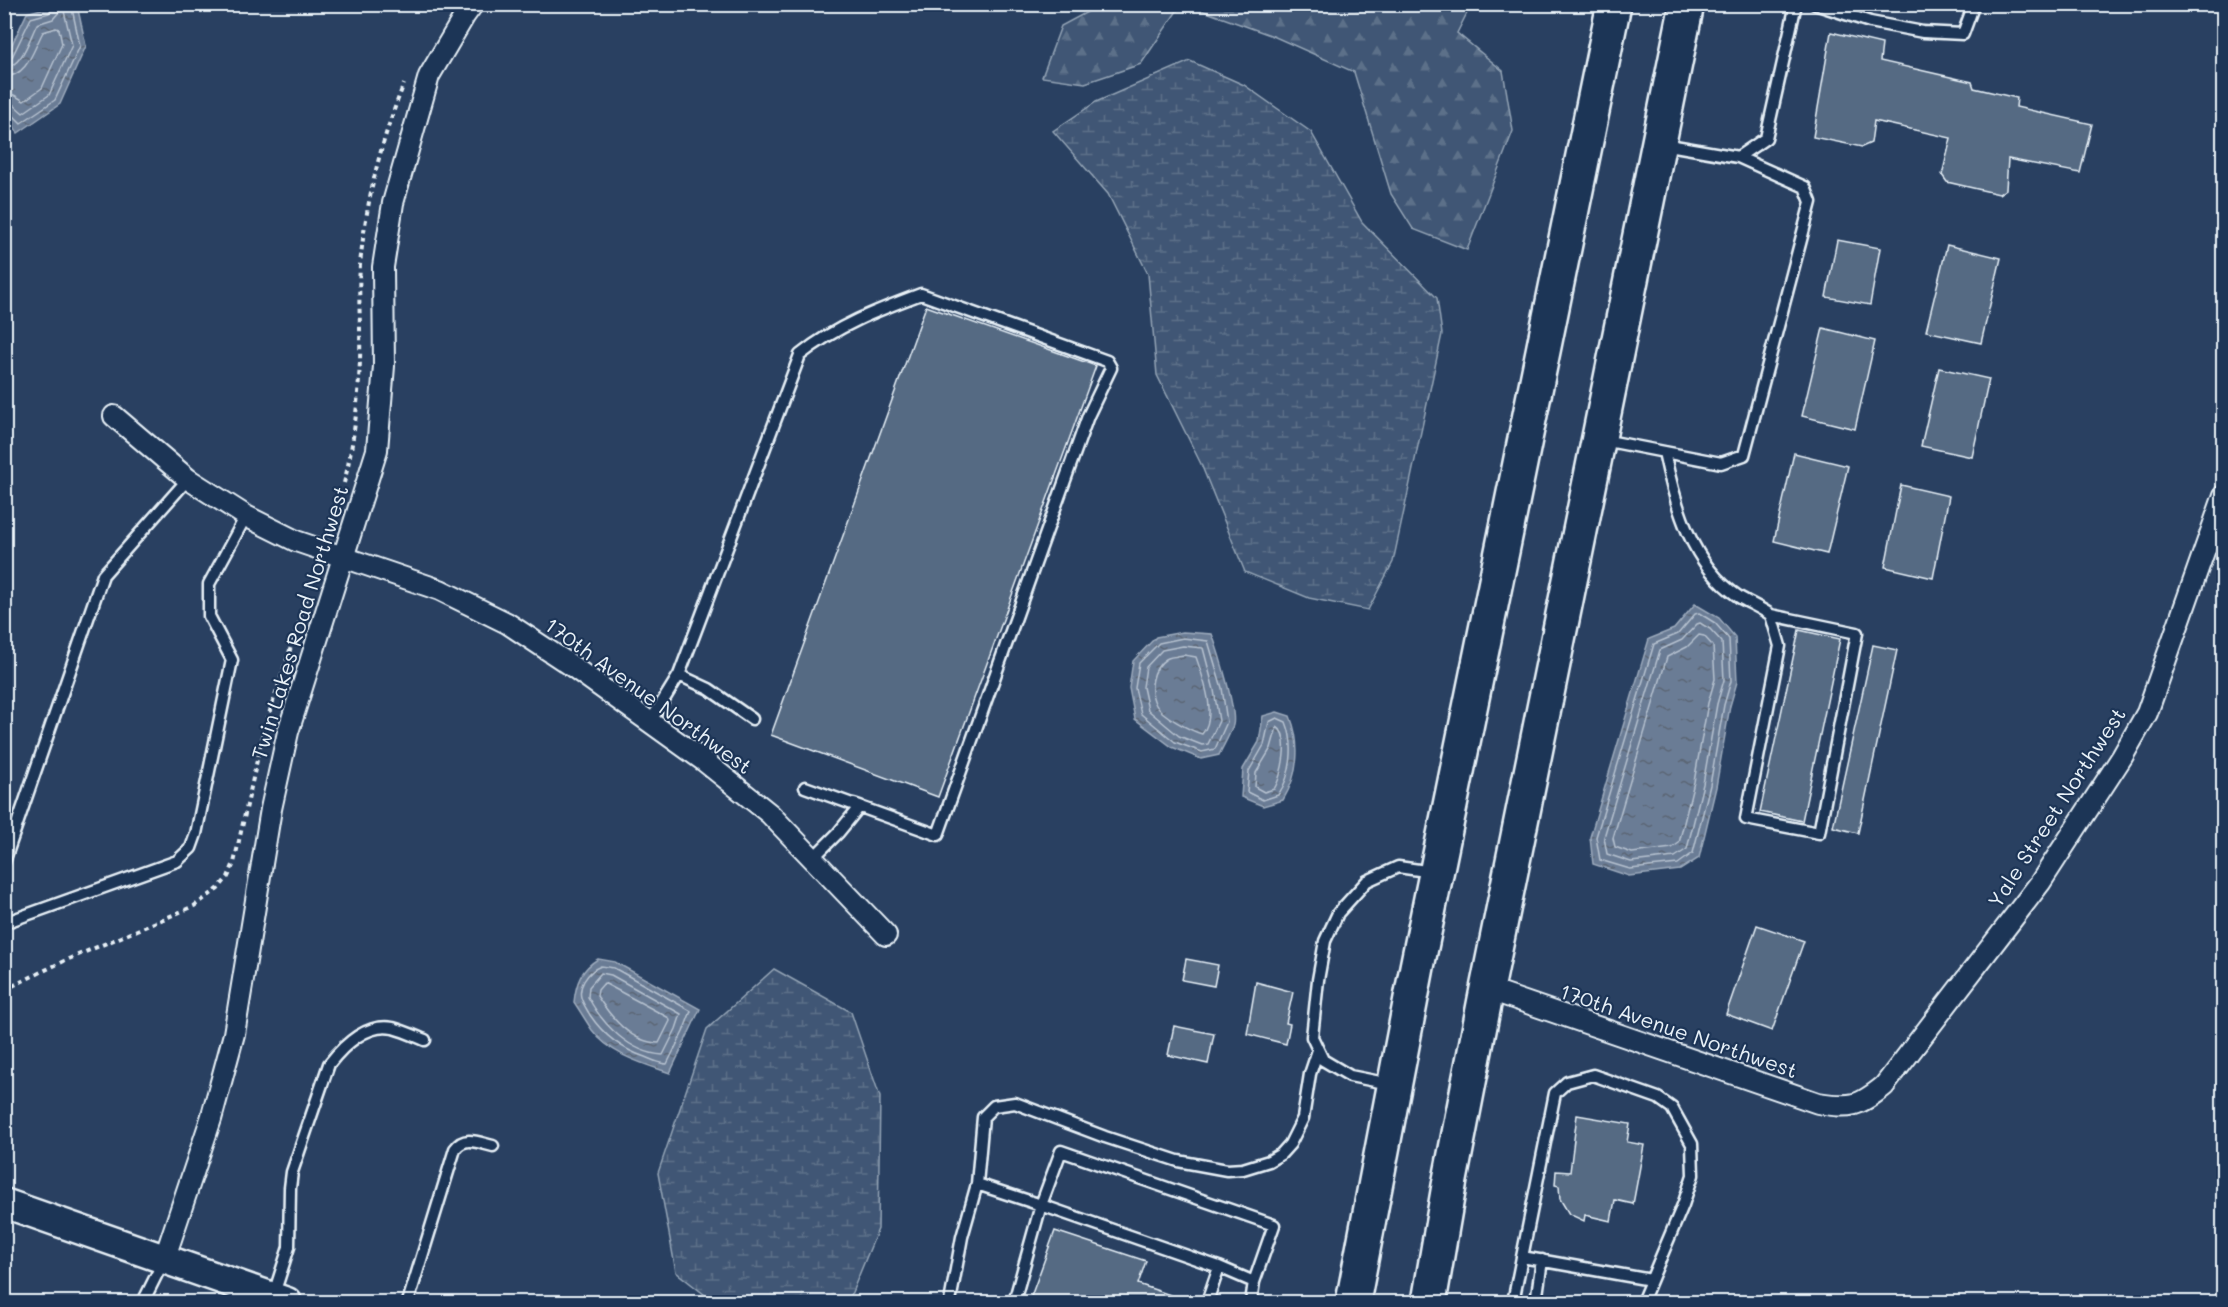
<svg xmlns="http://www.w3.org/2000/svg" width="2228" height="1307" font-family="Mali,sans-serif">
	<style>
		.forest { fill: url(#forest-firs); stroke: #94a4b6; stroke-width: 1.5 }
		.wetland { fill: url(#wetland-marsh); stroke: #94a4b6; stroke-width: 1.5 }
		.water { fill: url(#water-ripples); stroke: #9dabbd; stroke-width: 1.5 }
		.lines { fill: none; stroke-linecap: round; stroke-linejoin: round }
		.shore { stroke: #b6c2d0; stroke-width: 1.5 }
		.building { fill: #556a83; stroke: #e8f1f8; stroke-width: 1.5 }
		.lane-casing { stroke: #e8f1f8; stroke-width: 15 }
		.street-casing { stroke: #e8f1f8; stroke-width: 24 }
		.secondary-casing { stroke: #e8f1f8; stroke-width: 33 }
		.highway-casing { stroke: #e8f1f8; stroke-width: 38 }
		.path { stroke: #e8f1f8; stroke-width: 4; stroke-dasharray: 4.5 4.5; stroke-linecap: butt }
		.lane { stroke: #1d3557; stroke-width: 10 }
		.street { stroke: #1d3557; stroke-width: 20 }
		.secondary { stroke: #1d3557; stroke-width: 28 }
		.highway { stroke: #1d3557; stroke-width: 33 }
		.labels { text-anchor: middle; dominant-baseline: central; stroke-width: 4.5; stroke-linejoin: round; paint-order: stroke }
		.street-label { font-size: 21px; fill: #e8f1f8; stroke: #1d3557 }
	</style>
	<defs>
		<pattern id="forest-firs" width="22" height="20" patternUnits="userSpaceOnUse" patternTransform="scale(1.5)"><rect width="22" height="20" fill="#415774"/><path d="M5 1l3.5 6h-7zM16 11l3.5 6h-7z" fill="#5c7089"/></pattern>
		<pattern id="wetland-marsh" width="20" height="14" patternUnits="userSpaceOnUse" patternTransform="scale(1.5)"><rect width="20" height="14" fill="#415774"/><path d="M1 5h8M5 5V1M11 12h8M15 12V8" fill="none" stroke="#5c7089"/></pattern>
		<pattern id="water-ripples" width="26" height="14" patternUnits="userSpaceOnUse" patternTransform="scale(1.5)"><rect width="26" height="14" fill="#6b7c95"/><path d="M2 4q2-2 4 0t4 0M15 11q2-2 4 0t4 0" fill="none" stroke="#5a6573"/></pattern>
	</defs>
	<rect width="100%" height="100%" fill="#294061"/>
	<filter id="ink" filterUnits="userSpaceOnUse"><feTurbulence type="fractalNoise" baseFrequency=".0167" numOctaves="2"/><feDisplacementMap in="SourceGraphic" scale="12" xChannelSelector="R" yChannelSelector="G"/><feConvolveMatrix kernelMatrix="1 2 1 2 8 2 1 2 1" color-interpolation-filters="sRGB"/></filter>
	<g filter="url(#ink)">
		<!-- forest -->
		<path class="forest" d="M1102,4l79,1 -40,59 -56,19 -43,-6 19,-51z
			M1187,5h284l-14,28 46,38 10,60 -46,119 -54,-21 -22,-35 -37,-122 -81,-36z"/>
		<!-- wetland -->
		<path class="wetland" d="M1190,61l54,24 67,47 51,90 75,76 5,36 -49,228 -25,48 -59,-12 -64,-26 -44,-108 -44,-89 -9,-101 -40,-80 -55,-63 43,-29z
			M774,969l77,43 29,85 -2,132 -30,73h-134l-38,-30 -18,-99 49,-144z"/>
		<!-- water -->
		<path class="water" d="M56,5h21l9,41 -26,58 -42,29 -13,-20v-54l22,-46z
			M1695,604l24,14 16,19 2,45 -7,24 -14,81 -17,71 -19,12 -51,6 -36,-12 -3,-27 59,-198 25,-10z
			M1183,632l29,2c6,16 25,77 21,91 -3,10 -10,21 -14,30l-18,4 -29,-12 -37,-28 -6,-31 4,-27 23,-24z
			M1277,712l13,4c11,28 9,58 -7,84l-20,6 -22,-9 2,-28 16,-27 4,-26z
			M598,959l17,3 85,47 -30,64c-29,-10 -59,-18 -78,-43 -6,-9 -12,-19 -18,-28 2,-19 7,-33 24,-43z"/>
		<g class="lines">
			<!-- shore -->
			<path class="shore" d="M4,60l8,-3 19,-39 18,-5 4,-9
				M4,68c19,-2 25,-29 33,-44l16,-5 7,-8h4l8,34 -23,50 -26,18 -9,-8 -10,-2
				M4,77c24,-1 29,-27 39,-45l13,-4 3,1 3,15 -20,44 -18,13 -10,-6 -10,-1
				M4,110l6,2 11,11 34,-23 25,-54 -9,-42
				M1699,613l16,10 14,16 2,42 -7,24 -14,80 -17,68 -15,11 -48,5 -30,-9 -4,-23 58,-193 24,-10 17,-20z
				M1700,623l10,6 12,13 2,38 -7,24 -14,80 -16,65 -12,8 -44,5 -24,-8 -3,-17 56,-187 22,-10 15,-16z
				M1699,635l5,1 9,10 2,33 -7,24 -14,79 -15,61 -7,5 -40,5 -17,-6 -2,-9 54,-181 20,-10z
				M1183,638l25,3 14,47 5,34 -12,27 -13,3 -27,-10 -34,-28 -6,-26 4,-25 20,-20z
				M1183,646l20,2 11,42 5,31 -11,23 -6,1 -23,-9 -31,-26 -5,-23 3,-20 16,-17z
				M1184,655l12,2c7,21 22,58 6,77 -11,-3 -41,-19 -46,-29 -8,-15 -4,-37 10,-46 5,-3 13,-3 18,-4z
				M1277,718l9,4c9,22 6,53 -8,73l-15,5 -16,-8 2,-21 15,-26 5,-23z
				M1277,727c14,8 5,50 -3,62l-10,3 -9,-5 1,-14 15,-25z
				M601,966l13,2 77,43 -8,21 -16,32c-7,0 -15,-4 -22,-7 -24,-8 -41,-21 -55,-42 -7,-12 -14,-20 -6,-34 4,-7 9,-12 17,-15z
				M601,973l10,2 70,39 -5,15 -13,26c-33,-2 -60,-30 -75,-58l1,-10z
				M604,983l65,35 1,3 -11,22c-28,0 -48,-26 -62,-47l1,-6z"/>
		</g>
		<!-- building -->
		<path class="building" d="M1831,32l51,12 -2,17 92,21 2,6 43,10 -1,9 76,17 -12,49 -72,-14 -2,30 -7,5 -52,-12 -5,-7 9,-37 -77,-17 -3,22 -9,4 -49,-10z
			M1837,240l43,8 -10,57 -44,-8z
			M1947,245l54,13 -20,85 -55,-12z
			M926,306l170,60 -158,431 -167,-62z
			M1823,328l52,13 -20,88 -53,-13z
			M1939,368l50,11 -17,78 -51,-11z
			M1794,453l54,13 -21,88 -53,-13z
			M1901,485l48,11 -16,82 -48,-11z
			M1799,630l41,9 -38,182 -42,-9z
			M1873,645l24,5 -39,183 -25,-6z
			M1757,925l47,16 -32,90 -46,-17z
			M1186,959l32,6 -4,21 -32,-6z
			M1256,982l37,10 -7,31 4,1 -4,20 -39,-10z
			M1174,1026l40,8 -6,30 -40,-9z
			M1577,1115l53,9 -3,18 17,3 -11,59 -18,-4 -4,21 -26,-6 -1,6 -15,-7 -9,-15 -1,-13 -4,-1 1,-14 14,1z
			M1055,1231l91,30 -8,23 47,16 -1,2h-155z"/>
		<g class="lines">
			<defs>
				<path id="lane" d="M1815,4l55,18 53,10 40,2 11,-30
					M1738,157l28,-19 30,-134
					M1603,440l118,23 23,-8 67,-253 -6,-15 -67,-30 -75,-13
					M1664,452c11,52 27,113 75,145 10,6 22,11 32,18l9,31 -34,173 73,14 38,-200 -86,-18
					M679,675l121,-320c36,-29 78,-45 121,-61l186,67 4,7 -23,48 -150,419 -133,-48
					M650,722l29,-47 30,14 43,30
					M812,859l26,-26 22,-27 -6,-2
					M4,862l99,-287 85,-96
					M4,923l173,-62 14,-13 5,-14 36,-174 -23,-44v-32l37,-68
					M1390,1084l-40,-8 -27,-16 -11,-23 6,-57 7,-39 13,-28 29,-32 31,-14 35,5
					M977,1184l64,21 20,-54 213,74 -20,57 -3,20
					M1522,1257l129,23
					M1219,1267l35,15
					M273,1297l16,-50 1,-59 2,-16 37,-108c15,-19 38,-41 64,-36 11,3 22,8 32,12
					M143,1302l21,-42
					M408,1302l47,-153c10,-14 24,-6 38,-3
					M950,1302l12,-65 15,-53 6,-67 11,-11 21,-3 90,34 73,24 49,9 16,-1 26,-8 12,-7 9,-10 13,-26 7,-44 8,-24
					M1014,1302l27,-97 178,62 -12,35
					M1513,1302l42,-209 12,-11 26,-7 65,23 14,10 20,36 1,31 -10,30 -41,97
					M1536,1302l6,-42"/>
				<path id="street" d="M114,416l74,63 58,37 50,25 144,49 67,33 62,41 135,97 66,53 116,121
					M1487,989l331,114c33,5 40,4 66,-17l156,-203 82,-126 25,-44 77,-218
					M164,1260l47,-141 23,-85 37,-225 17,-77 89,-282 7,-84 -1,-99 10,-64 36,-127 36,-61 8,-11"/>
				<path id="secondary" d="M4,1203l283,99"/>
				<path id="highway" d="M1353,1302l64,-335 197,-963
					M1429,1302l21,-122 37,-191 200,-985"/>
			</defs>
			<!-- lane casing -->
			<use href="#lane" class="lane-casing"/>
			<!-- street casing -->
			<use href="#street" class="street-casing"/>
			<!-- secondary casing -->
			<use href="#secondary" class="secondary-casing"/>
			<!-- highway casing -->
			<use href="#highway" class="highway-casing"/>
			<!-- path -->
			<path class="path" d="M344,483c10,-40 14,-80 16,-122 1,-32 -2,-64 0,-96 6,-62 20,-123 44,-181
				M4,990l60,-29 130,-55 24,-17 10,-12 6,-14 30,-134 43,-131"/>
			<!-- lane -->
			<use href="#lane" class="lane"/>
			<!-- street -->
			<use href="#street" class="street"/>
			<!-- secondary -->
			<use href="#secondary" class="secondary"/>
			<!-- highway -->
			<use href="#highway" class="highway"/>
		</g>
	</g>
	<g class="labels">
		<!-- street labels -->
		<g class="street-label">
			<text transform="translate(299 622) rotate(-73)">Twin Lakes Road Northwest</text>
			<text transform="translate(649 695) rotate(36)">170th Avenue Northwest</text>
			<text transform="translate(2056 807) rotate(-57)">Yale Street Northwest</text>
			<text transform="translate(1679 1030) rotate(19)">170th Avenue Northwest</text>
		</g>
	</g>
	<!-- margin -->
	<rect width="2228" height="1307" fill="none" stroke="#1d3557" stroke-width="24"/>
	<rect x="12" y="12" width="2204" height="1283" fill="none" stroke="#e8f1f8" stroke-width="2" filter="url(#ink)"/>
</svg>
